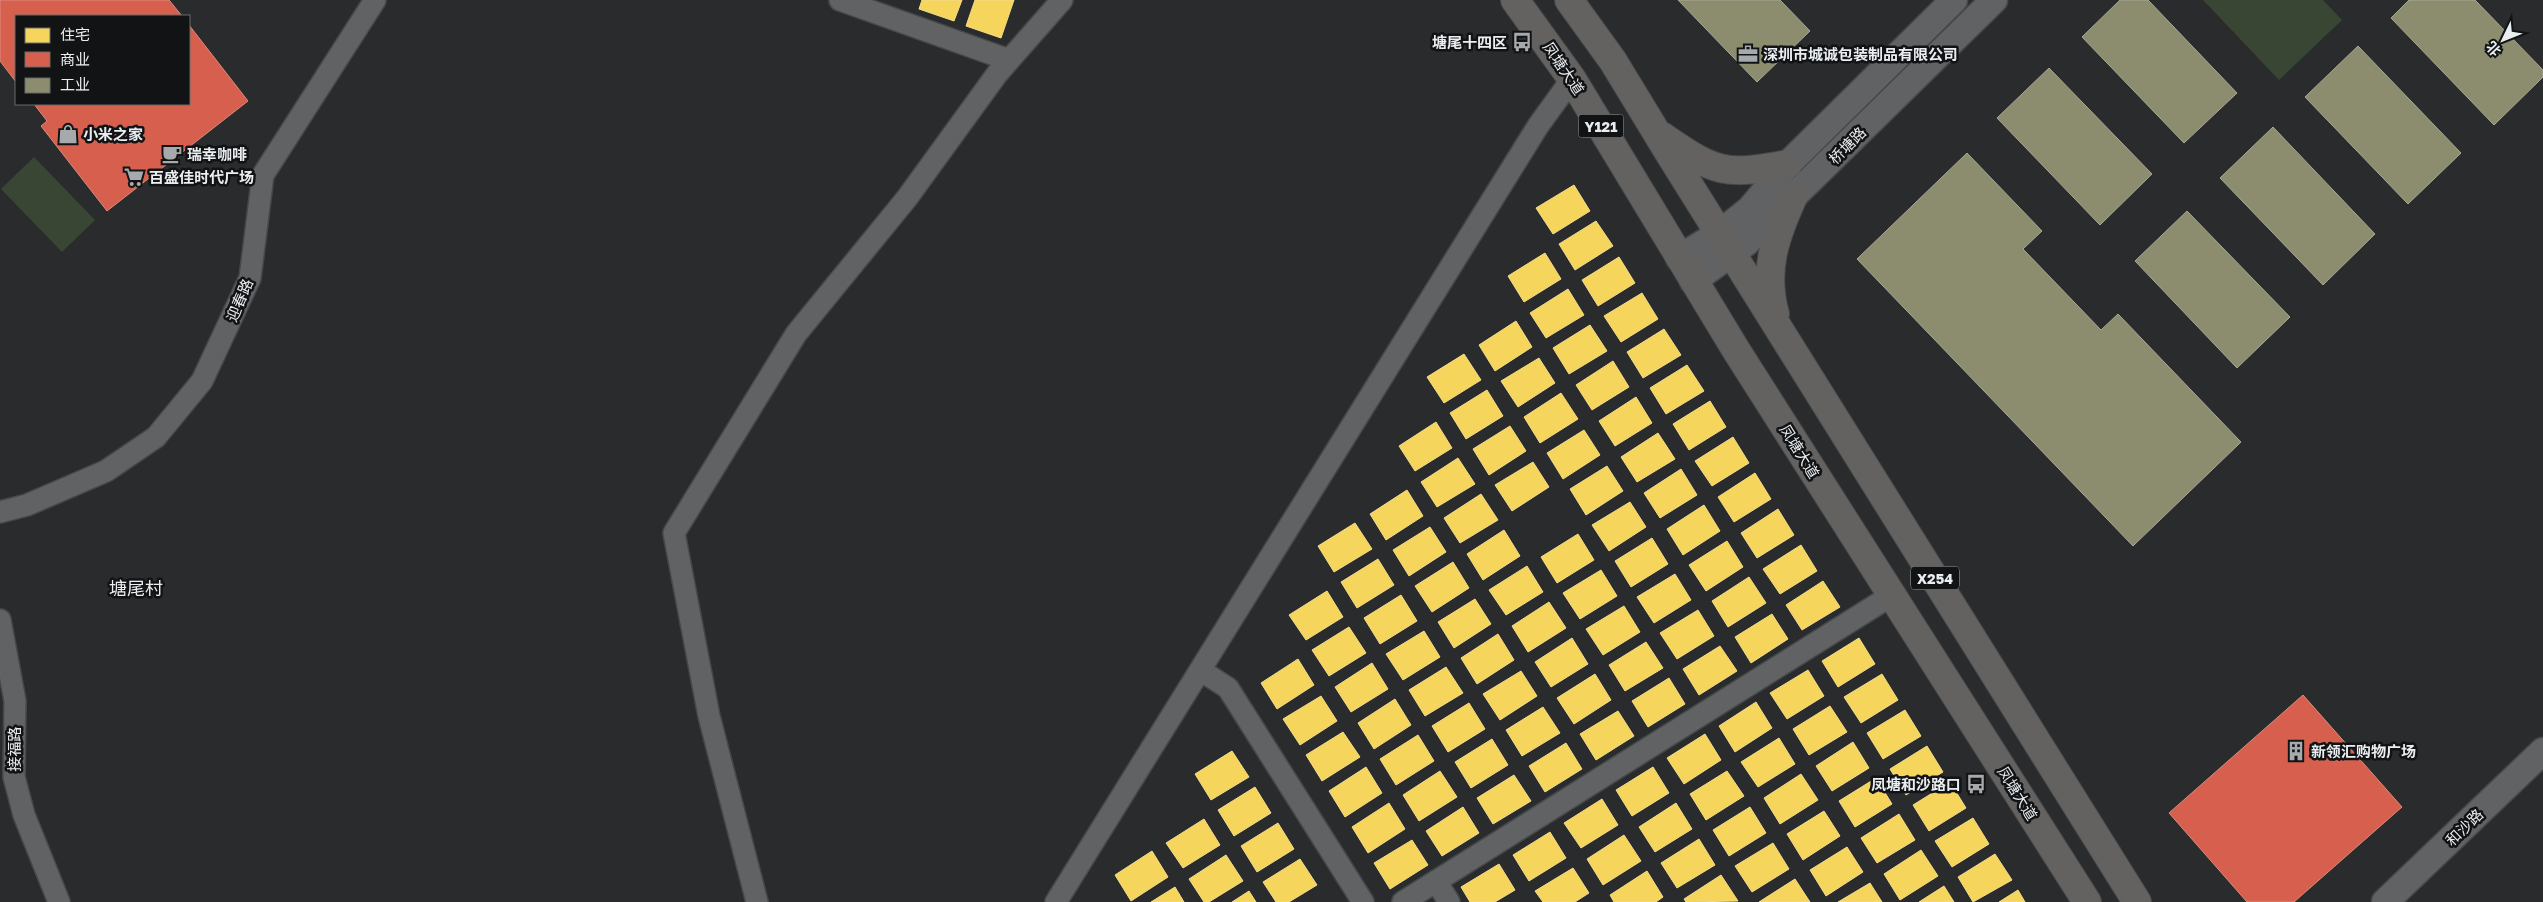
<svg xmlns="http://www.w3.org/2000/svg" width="2543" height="902" font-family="'Golos Text','Noto Sans SC',sans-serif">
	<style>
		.green { fill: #394634 }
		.homes { fill: #f6d55c; stroke: #f3dc89 }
		.shops { fill: #d6604d; stroke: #dc8b7e }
		.industry { fill: #8c8c6e; stroke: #a8a995 }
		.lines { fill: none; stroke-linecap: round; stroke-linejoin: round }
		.minor-casing { stroke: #454849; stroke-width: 24 }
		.tertiary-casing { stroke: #454849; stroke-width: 29 }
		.primary-casing { stroke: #454849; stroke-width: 30 }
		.minor { stroke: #606264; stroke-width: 21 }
		.tertiary { stroke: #606264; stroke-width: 26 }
		.primary { stroke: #646261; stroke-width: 28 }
		.labels { text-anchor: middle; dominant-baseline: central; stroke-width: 5; stroke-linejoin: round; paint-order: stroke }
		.shield { fill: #111315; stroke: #aaacaf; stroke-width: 1 }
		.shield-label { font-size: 14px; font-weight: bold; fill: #ebeef1 }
		.poi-label { font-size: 15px; font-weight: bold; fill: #ebeef1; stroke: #111315; text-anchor: start }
		.street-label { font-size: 15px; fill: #ebeef1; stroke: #111315 }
		.quarter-label { font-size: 18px; fill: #ebeef1; stroke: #111315 }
	</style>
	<rect width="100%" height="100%" fill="#292b2d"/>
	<!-- green -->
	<path class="green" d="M2203,0h120l19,20 -63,60z
		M34,157l61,63 -33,32 -61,-63z"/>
	<!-- homes -->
	<path class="homes" d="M922,0h40l-8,21 -35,-12z
		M975,0h39l-13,38 -35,-12z
		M1574,185l16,26 -37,23 -17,-26z
		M1596,221l17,25 -38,24 -16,-26z
		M1545,253l16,26 -37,23 -16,-26z
		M1619,257l16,26 -37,23 -16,-26z
		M1568,289l16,26 -38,23 -16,-25z
		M1642,293l16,26 -37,23 -17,-26z
		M1516,321l16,26 -37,24 -16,-26z
		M1590,325l17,26 -38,23 -16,-26z
		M1664,329l17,26 -38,23 -16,-26z
		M1464,354l17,26 -37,23 -17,-26z
		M1539,358l16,25 -37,24 -17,-26z
		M1613,361l16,26 -37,23 -16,-25z
		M1687,365l17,26 -38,23 -16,-26z
		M1487,390l16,26 -37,23 -16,-26z
		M1561,393l17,26 -38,24 -16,-26z
		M1636,397l16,26 -37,23 -16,-25z
		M1710,401l16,26 -37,23 -16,-26z
		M1436,422l16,26 -37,23 -16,-25z
		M1510,426l16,25 -37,24 -16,-26z
		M1584,430l16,25 -37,24 -16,-26z
		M1658,433l17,26 -38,23 -16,-25z
		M1733,437l16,26 -37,23 -17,-25z
		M1458,458l17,26 -38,23 -16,-25z
		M1533,462l16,25 -37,24 -17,-26z
		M1607,466l16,25 -37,24 -16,-26z
		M1681,469l16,26 -37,23 -16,-25z
		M1755,473l16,26 -37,23 -16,-25z
		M1407,490l16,26 -37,24 -16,-26z
		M1481,494l17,26 -38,23 -16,-25z
		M1630,502l16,25 -37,24 -17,-26z
		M1704,505l16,26 -37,24 -16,-26z
		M1778,509l16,26 -37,23 -16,-25z
		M1355,523l17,26 -38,23 -16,-26z
		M1430,527l16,25 -37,24 -16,-26z
		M1504,530l16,26 -37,24 -16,-26z
		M1578,534l16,26 -37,23 -16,-26z
		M1652,538l16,26 -37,23 -16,-26z
		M1727,541l16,26 -37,24 -17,-26z
		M1801,545l16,26 -37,23 -17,-25z
		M1378,559l16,26 -37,23 -16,-26z
		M1453,562l16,26 -37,24 -17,-26z
		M1527,566l16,26 -37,23 -17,-25z
		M1601,570l16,26 -37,23 -17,-26z
		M1675,574l16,26 -37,23 -17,-26z
		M1749,577l17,26 -38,24 -16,-26z
		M1823,581l17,26 -38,23 -16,-25z
		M1327,591l16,26 -37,23 -17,-25z
		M1401,595l16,26 -37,23 -16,-26z
		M1475,599l16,25 -37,24 -16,-26z
		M1549,602l17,26 -38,24 -16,-26z
		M1624,606l16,26 -37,23 -17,-26z
		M1698,610l16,26 -37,23 -17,-26z
		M1772,614l16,25 -37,24 -16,-26z
		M1349,627l17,26 -37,23 -17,-26z
		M1424,631l16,26 -37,23 -17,-26z
		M1498,634l16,26 -37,24 -16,-26z
		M1572,638l16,26 -37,23 -16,-25z
		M1859,638l16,26 -37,23 -16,-26z
		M1646,642l17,26 -38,23 -16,-26z
		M1720,646l17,25 -38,24 -16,-26z
		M1298,659l16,26 -37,24 -16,-26z
		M1372,663l16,26 -37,23 -16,-25z
		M1446,667l17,26 -38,23 -16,-26z
		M1808,670l16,26 -37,23 -17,-26z
		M1521,671l16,25 -37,24 -17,-26z
		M1595,674l16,26 -37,24 -17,-26z
		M1882,674l16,26 -37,23 -17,-26z
		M1669,678l16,26 -37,23 -16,-26z
		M1321,696l16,25 -37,24 -17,-26z
		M1395,699l16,26 -37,24 -16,-26z
		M1756,702l16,26 -37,24 -16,-26z
		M1469,703l16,26 -37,23 -16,-26z
		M1830,706l17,26 -38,23 -16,-26z
		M1543,707l17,26 -38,23 -16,-26z
		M1905,710l16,26 -38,23 -16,-26z
		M1618,711l16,25 -38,24 -16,-26z
		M1343,732l17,25 -38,24 -16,-26z
		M1705,734l16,26 -37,24 -17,-26z
		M1418,735l16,26 -38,24 -16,-26z
		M1779,738l16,26 -37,23 -17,-25z
		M1492,739l16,26 -37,23 -16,-26z
		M1853,742l16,26 -37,23 -16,-25z
		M1566,743l16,26 -37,23 -16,-26z
		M1927,746l16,26 -37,23 -16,-26z
		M1232,751l17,26 -38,23 -16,-26z
		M1366,767l16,26 -37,24 -16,-26z
		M1653,767l16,26 -37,23 -16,-26z
		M1440,771l17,26 -38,24 -16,-26z
		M1727,771l17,25 -38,24 -16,-26z
		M1801,774l17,26 -38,24 -16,-26z
		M1514,775l17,26 -38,23 -16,-26z
		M1876,778l16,26 -37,23 -16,-26z
		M1950,782l16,26 -37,23 -16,-26z
		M1255,787l16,26 -37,23 -16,-26z
		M1602,799l16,26 -37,23 -17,-25z
		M1389,803l16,26 -37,24 -16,-26z
		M1676,803l16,26 -37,23 -16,-25z
		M1463,807l16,26 -37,23 -16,-25z
		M1750,807l16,26 -37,23 -16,-26z
		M1824,811l16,25 -37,24 -16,-26z
		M1899,814l16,26 -38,23 -16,-25z
		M1973,818l16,26 -37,23 -17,-26z
		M1204,819l16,26 -37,23 -17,-25z
		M1278,823l16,26 -37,23 -16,-26z
		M1550,832l16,26 -37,23 -16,-26z
		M1624,835l17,26 -38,24 -16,-26z
		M1699,839l16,26 -38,23 -16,-25z
		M1412,840l16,25 -38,24 -16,-26z
		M1773,843l16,26 -37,23 -17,-26z
		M1847,847l16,25 -37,24 -16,-26z
		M1921,850l17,26 -38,24 -16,-26z
		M1152,851l16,26 -37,24 -16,-26z
		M1995,854l17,26 -39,22 -15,-25z
		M1226,855l17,26 -34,21h-5l-15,-23z
		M1300,859l17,26 -28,17h-13l-13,-20z
		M1499,864l16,26 -20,12h-25l-9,-15z
		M1573,868l16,25 -14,9h-32l-8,-11z
		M1647,871l16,26 -7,5h-42l-4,-7z
		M1721,875l17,26 -52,1 -2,-3z
		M1795,879l15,23h-51z
		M1870,883l12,19h-44z
		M1944,886l10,16h-35z
		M1175,887l9,15h-33z
		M2018,890l7,12h-26z
		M1249,891l7,11h-24z"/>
	<!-- shops -->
	<path class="shops" d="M0,0h169l13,16h-166v66l-16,-21z
		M189,25l59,76 -141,110 -66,-85 6,-5 -13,-17h155z
		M2303,695l99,112 -108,95h-47l-78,-89z"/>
	<!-- industry -->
	<path class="industry" d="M1678,0h102l30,31 -53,51z
		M2120,0h28l89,93 -53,50 -102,-106z
		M2409,0h66l68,70v7l-49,48 -103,-107z
		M2358,46l103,107 -53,51 -103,-107z
		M2049,68l103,106 -52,51 -103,-107z
		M2273,127l102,107 -52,51 -103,-107z
		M1967,153l75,78 -19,18 78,81 17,-16 123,128 -108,104 -276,-287z
		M2187,211l103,106 -53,51 -102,-107z"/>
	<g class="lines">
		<defs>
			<path id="minor" d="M840,0l169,60
				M0,512l27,-7 79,-34 50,-34 46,-56 48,-103 13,-103 112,-175
				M0,620l15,81 -1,76 10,38 35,87
				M1200,670l28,18 135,214
				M1436,881l13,21
				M757,902l-48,-186 -35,-183 122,-199 111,-136 90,-124 65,-74
				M1056,902l482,-776 34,-47
				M1403,902l489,-307"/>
			<path id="tertiary" d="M1679,258l41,-25 30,-24 38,-45 166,-164
				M1693,281l53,-38 248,-243
				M2385,902l158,-151"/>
			<path id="primary" d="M1515,0l57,79 164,271 351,552
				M1569,0l44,61 56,92 468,749
				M1662,136c53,37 63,40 126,28
				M1775,314c-12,-44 0,-77 18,-117"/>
		</defs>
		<!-- minor casing -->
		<use href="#minor" class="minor-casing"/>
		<!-- tertiary casing -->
		<use href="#tertiary" class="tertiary-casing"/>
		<!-- primary casing -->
		<use href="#primary" class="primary-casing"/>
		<!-- minor -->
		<use href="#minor" class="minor"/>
		<!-- tertiary -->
		<use href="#tertiary" class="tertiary"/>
		<!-- primary -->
		<use href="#primary" class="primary"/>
	</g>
	<!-- icons -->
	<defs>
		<symbol id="bus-bare" viewBox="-9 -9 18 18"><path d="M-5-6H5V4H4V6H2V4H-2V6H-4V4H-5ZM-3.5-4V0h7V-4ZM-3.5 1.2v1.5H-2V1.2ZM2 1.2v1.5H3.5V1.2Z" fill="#a7aaac" stroke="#111315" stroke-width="2.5" paint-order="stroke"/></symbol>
		<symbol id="office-bare" viewBox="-9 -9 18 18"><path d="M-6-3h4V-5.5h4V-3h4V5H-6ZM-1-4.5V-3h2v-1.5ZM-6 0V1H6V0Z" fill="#a7aaac" stroke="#111315" stroke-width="2.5" paint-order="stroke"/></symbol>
		<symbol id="shop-bare" viewBox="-9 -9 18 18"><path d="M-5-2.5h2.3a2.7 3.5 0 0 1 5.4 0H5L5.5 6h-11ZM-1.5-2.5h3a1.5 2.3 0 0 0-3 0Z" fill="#a7aaac" stroke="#111315" stroke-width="2.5" paint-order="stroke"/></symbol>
		<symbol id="cafe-bare" viewBox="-9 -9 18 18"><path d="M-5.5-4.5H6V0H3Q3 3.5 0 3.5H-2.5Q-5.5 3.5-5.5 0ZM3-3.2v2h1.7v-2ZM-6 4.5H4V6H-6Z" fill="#a7aaac" stroke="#111315" stroke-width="2.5" paint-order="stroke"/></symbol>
		<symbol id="supermarket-bare" viewBox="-9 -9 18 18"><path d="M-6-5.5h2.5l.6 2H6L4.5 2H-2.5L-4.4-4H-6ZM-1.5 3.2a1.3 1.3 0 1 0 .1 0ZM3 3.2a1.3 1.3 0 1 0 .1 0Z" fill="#a7aaac" stroke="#111315" stroke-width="2.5" paint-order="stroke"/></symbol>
		<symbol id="building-bare" viewBox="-9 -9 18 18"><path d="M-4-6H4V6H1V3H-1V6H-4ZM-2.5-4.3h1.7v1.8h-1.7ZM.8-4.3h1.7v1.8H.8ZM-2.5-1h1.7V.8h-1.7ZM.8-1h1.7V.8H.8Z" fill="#a7aaac" stroke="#111315" stroke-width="2.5" paint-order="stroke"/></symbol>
	</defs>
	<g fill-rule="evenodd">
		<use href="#bus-bare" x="1508" y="28" width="28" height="28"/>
		<use href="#office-bare" x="1734" y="40" width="28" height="28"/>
		<use href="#shop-bare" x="54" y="120" width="28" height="28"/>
		<use href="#cafe-bare" x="158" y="140" width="28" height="28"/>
		<use href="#supermarket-bare" x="120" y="163" width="28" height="28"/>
		<use href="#building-bare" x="2282" y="737" width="28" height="28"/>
		<use href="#bus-bare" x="1962" y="770" width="28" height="28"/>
	</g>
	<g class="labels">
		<!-- shield labels -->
		<g class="shield">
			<rect x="1578.5" y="114.5" width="45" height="23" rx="4"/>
			<rect x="1911" y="566.5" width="48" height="23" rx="4"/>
		</g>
		<g class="shield-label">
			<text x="1601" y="126">Y121</text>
			<text x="1935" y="578">X254</text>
		</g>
		<!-- poi labels -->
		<g class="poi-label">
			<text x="1507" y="42" text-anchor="end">塘尾十四区</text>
			<text x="1763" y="54">深圳市城诚包装制品有限公司</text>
			<text x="83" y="134">小米之家</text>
			<text x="187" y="154">瑞幸咖啡</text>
			<text x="149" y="177">百盛佳时代广场</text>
			<text x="2311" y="751">新领汇购物广场</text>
			<text x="1961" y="784" text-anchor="end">凤塘和沙路口</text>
		</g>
		<!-- street labels -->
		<g class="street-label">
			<text transform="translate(1564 68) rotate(56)">凤塘大道</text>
			<text transform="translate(1847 145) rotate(-45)">桥塘路</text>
			<text transform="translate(239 300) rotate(-67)">迎春路</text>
			<text transform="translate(1800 451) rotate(58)">凤塘大道</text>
			<text transform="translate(14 749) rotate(-90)">接福路</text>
			<text transform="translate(2018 793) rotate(58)">凤塘大道</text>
			<text transform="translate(2464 827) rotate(-44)">和沙路</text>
		</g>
		<!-- quarter labels -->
		<g class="quarter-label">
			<text x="136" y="588">塘尾村</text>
		</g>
	</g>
	<!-- legend -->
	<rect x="15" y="15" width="175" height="90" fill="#111315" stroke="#686b6d"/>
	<rect x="25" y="28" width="25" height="15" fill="#f6d55c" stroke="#686b6d"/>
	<text x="60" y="40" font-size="15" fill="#ebeef1">住宅</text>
	<rect x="25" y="52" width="25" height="15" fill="#d6604d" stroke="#686b6d"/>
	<text x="60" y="65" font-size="15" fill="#ebeef1">商业</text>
	<rect x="25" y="78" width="25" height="15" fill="#8c8c6e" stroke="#686b6d"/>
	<text x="60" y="90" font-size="15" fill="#ebeef1">工业</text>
	<!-- north arrow -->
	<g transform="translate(2503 40) rotate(227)" stroke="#111315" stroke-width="4" paint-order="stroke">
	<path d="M0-4L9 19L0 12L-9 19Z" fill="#ebeef1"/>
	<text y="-8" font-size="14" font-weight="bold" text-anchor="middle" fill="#ebeef1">北</text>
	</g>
</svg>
